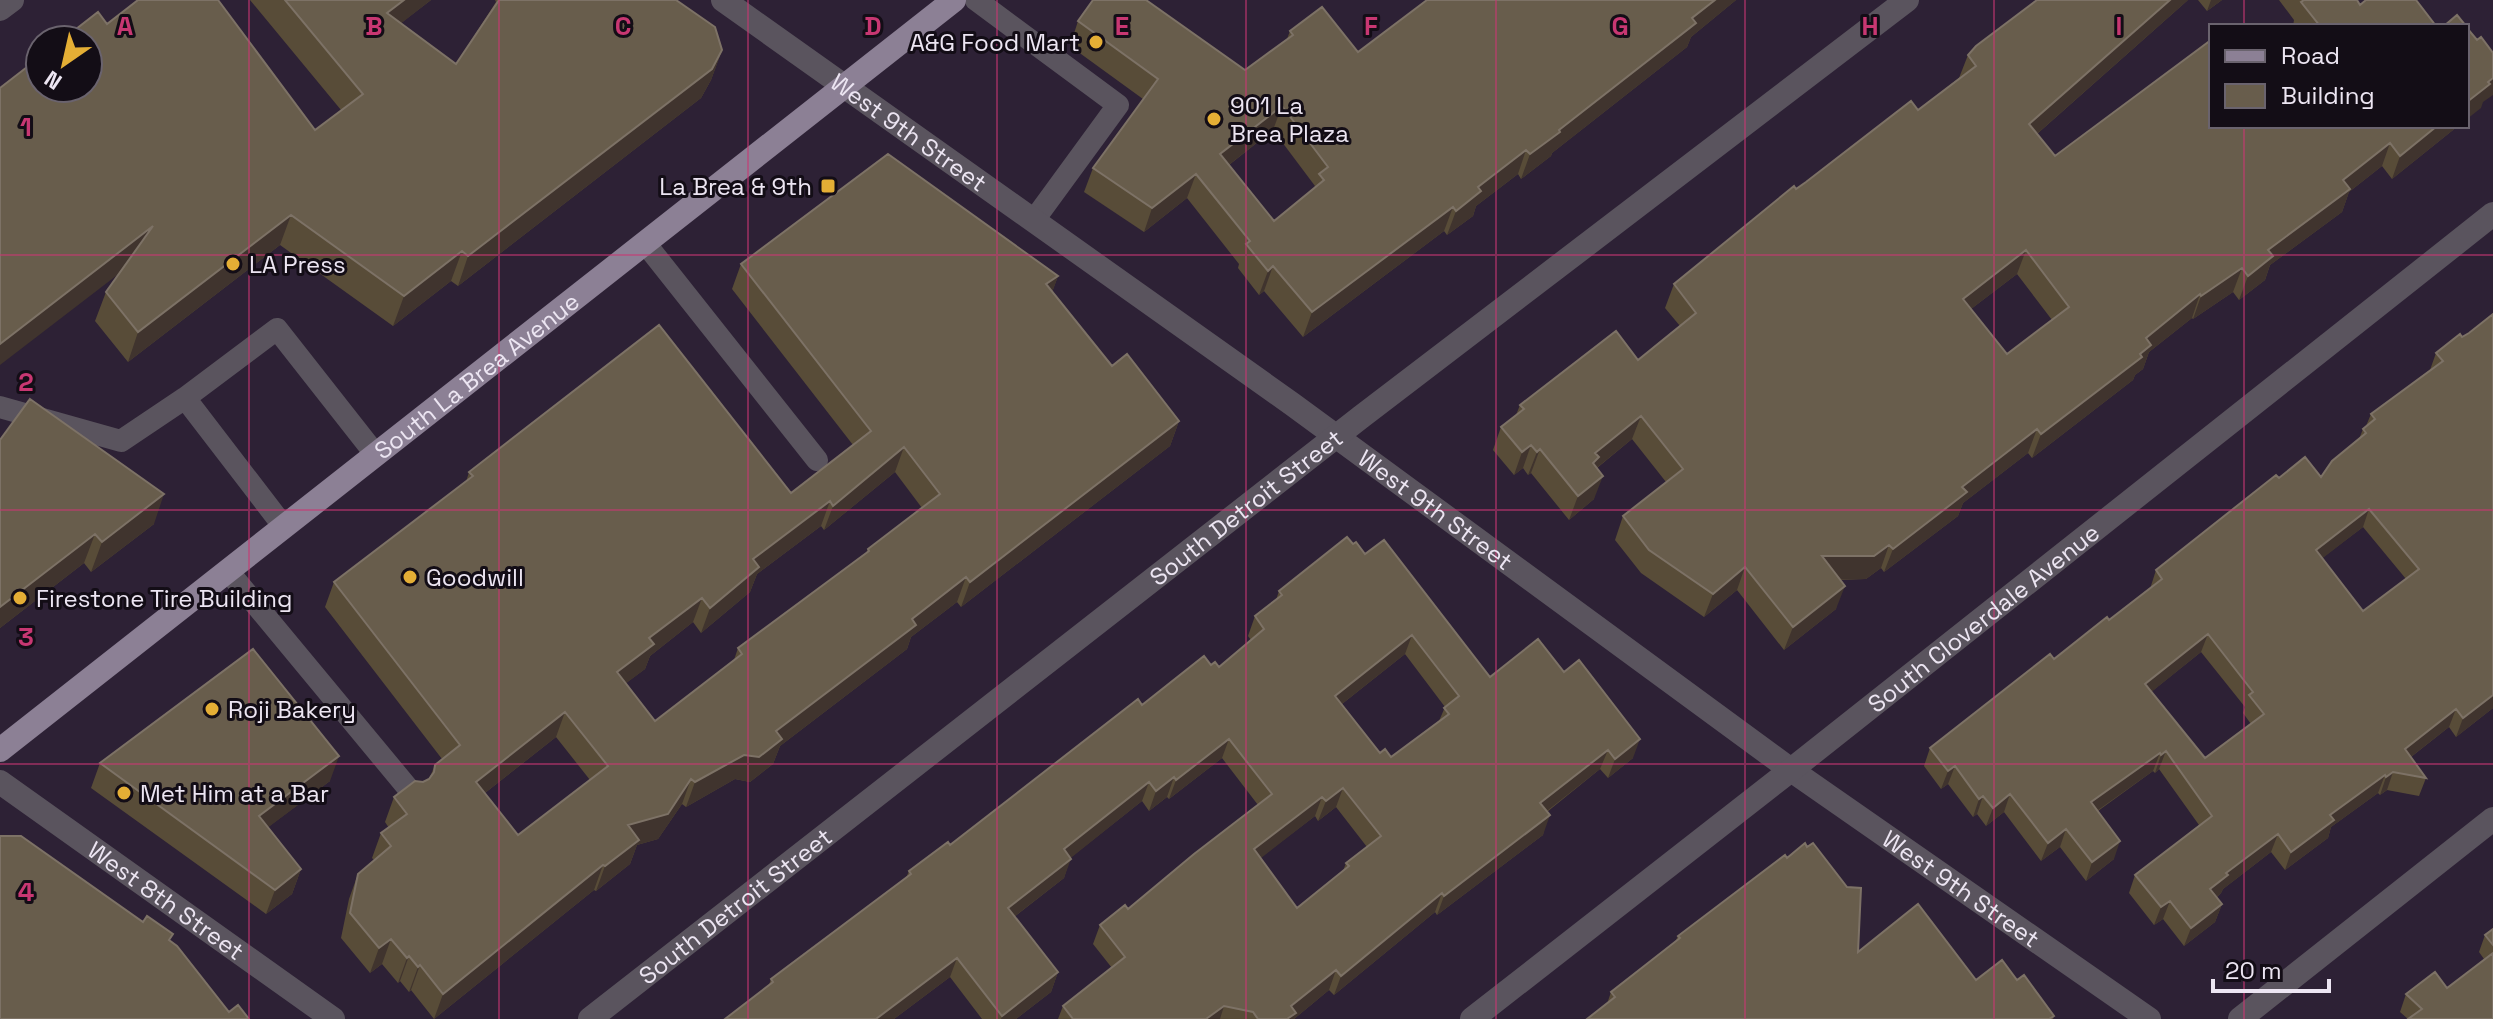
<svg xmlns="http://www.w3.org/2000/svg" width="2493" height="1019" font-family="'Space Grotesk',sans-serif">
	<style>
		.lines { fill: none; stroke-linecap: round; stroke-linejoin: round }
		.service { stroke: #5a545e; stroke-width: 22 }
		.minor { stroke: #5a545e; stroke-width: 24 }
		.tertiary { stroke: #5a545e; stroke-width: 24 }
		.primary { stroke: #8c8095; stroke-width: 24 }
		.wall { fill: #584c38; fill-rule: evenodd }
		.shaded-wall { fill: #40342e }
		.building { fill: #685d4c; stroke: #7d7266; stroke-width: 2; fill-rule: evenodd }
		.grid { fill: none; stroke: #c83772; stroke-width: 2; stroke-opacity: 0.55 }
		.poi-dot { fill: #e4ae35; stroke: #130d16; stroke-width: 3 }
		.labels { text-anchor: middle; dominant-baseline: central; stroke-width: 6; stroke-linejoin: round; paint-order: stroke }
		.poi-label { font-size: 24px; fill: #ece5f2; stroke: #130d16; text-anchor: start }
		.street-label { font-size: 24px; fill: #ece5f2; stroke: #130d16 }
		.grid-label { font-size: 26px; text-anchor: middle; font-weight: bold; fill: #c83772; stroke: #130d16; stroke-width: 6; stroke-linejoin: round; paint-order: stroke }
	</style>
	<rect width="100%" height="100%" fill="#2d2135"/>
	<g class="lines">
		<!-- service -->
		<path class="service" d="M976,0l142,105 -84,115
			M645,243l172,217
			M185,398l99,129
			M0,407l121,34 64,-43 92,-69 99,126
			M228,571l184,222"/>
		<!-- minor -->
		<g class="minor">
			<path id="s1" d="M723,0l569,404 499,366 358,249"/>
			<path d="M0,9l12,-9"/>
			<path id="s2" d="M590,1019l771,-602 546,-417"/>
			<path id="s3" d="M1472,1019l319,-249 702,-556"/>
			<path d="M2240,1019l253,-200"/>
		</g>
		<!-- tertiary -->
		<path class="tertiary" id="s4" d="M0,782l333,237"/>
		<!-- primary -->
		<path class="primary" id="s5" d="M0,750l954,-750"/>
	</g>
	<!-- wall -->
	<path class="wall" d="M250,0h181l-30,23 55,41 40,-62 -1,-2h181l46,50 -11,30 -10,18 -243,188 -7,-5 -58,45 -113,-81 -152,117 -33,-41 11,-29 13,-18 -12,-250 208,106 26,-20z
		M1427,0h309l-45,37 -4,10 -135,106 -1,3 -30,23 -3,-5 -42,32 -3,10 -26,19 -3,-4 -141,106 -39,-46 -5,4 -21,-27 1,-4 -52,-66 -43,34 -60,-40 9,-24 50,-69 -73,-53 8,-25 167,49 42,-31 3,-8 68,21zM1273,130l42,56 -1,2 -40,33 -45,-56z
		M2188,0l-151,134 18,22 156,-30h247l-66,53 -10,-13 -33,26 -7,20 -72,53 -5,15 -26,20 -6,-8 -40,27 -1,-1 -43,34 -6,17 -8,6 -2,5 -101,78 -4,-5 -65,50 -5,13 -74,56 -3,-4 -15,11 -26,1 -4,29 -52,41 -47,-60 -33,27 -63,-44 -26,-33 8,-24 43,-34 -34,-43 -35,29 -3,31 -25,21 -38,-47 -3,2 -5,-7 -9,7 -21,-25 8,-23 15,-12 4,-10 118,-45 42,-34 -15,-18 9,-24 122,-95 122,-79 41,-32 9,-23zM2017,274l35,46 -45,34 -36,-45z
		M2198,0h24l-15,11z
		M2279,0h78l3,5 76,21h-143l1,-6z
		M741,264l317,12 -6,16 60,74 67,55 -9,25 -209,161 -4,-5 -46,35 -4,12 -127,97 -7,18 -23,18 -15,-3 -49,28 -4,-3 -24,35 -21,6 -7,19 -34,27 -2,-1 -160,129 -23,-29 -2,2 -9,-11 -2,2 -16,-19 -12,9 -29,-35 8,-39 9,-25 16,-14 -2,-2 9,-25 8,-5 -4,-6 9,-25 35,-18 6,-14 7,-6 -117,-152 9,-25 132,-100 3,-10 322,21 62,-48 -121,-156zM895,472l27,36 -54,41 -2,4 -128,95 -4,12 -79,61 -29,-38 19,-14 5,-13 43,-34 8,11 49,-41 7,-18 64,-48 3,4zM556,737l34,43 -72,55 -33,-42z
		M2460,334l33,374 -37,29 -7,-10 -38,30 15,21 -7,18 -32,-6 -7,5 -2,-2 -47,34 -3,11 -43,32 -14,-18 -48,37 -2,4 -4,4 5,7 -7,18 -31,24 -21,-27 -9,6 -25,-32 6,-18 64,-50 -40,-56 -4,4 -2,-2 -55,40 16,48 -28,22 -26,-34 -19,14 -37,-49 -18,14 -9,-12 -4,3 -25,-33 -7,5 -17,-23 6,-18 179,-128 41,-31 6,-19 123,-92 42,-1 38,-38 4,-10 3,-3 5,-12 59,-44 6,-17zM2363,527l43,52 -43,32 -41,-53zM2201,652l44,55 -2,6 8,11 -46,34 -54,-66z
		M0,440l154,84 -63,48 -7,-9 -84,65z
		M1353,544l137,133 143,81 -25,20 -8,-9 -53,43 -4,23 -106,80 -2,-3 -101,83 -5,-5 -35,29h-236l5,-13 49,-38 -19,-24 7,-19 28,-16 130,-104 -36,-47 -53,41 -2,-2 -18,14 -7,-10 -72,57 -6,20 -50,39 44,55 -7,20 -35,27h-34l-32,-42 -56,42h-169l44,-34 2,-6 135,-101 3,-7 41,-26 192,-140 69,-40 8,2 32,-27 -3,-4 7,-20 21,-16 3,-9zM1405,654l40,53 -6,14 -48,36 -11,-4 -38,-49zM1336,807l31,40 -21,16 -3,8 -46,37 -37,-50 55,-42 3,5z
		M100,763l230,18 -62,46 33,42 -9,25 -26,20 -175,-126z
		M2493,929v90h-85l-8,-7 6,-18 41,-6 37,-29 -5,-7 6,-17z
		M1678,936l180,16 118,28h41l37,36 -1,3h-466l20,-15 4,-12 64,-50z"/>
	<!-- shaded-wall -->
	<path class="shaded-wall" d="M404,0h27l-55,43 11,-30z
		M1715,0h21l-45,37 -4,10 -135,106 -1,3 -30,23 9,-25z
		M2170,0h18l-167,148 8,-24z
		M2211,0h11l-15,11z
		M722,50l-11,30 -10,18 -243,188 10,-30z
		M2493,78v17l-10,7 -2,6 -14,11v-17z
		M1282,106l-9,24 -62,49 9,-25z
		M2437,126h21l-66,53 8,-23z
		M2390,143l-8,23 -33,26 -7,20 -72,53 -5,15 -26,20 9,-24 20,-26 75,-70z
		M1526,150l-8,24 -42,32 -3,10 -26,19 9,-24 22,-24z
		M1196,174l-9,24 -43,34 8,-24z
		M1453,207l-9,24 -141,106 9,-25z
		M291,215l-11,30 -152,117 10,-30z
		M153,226l-11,30 -142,109v-21z
		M2026,250l-9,24 -63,48 9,-23z
		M462,251l-11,30 -58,45 11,-30z
		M1273,266l-9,25 -5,4 9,-24z
		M2242,268l-9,24 -40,27 8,-23z
		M1058,276l-9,25 -3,-17z
		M2200,294l-8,24 -43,34 -6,17 -8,6 -2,5 -101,78 9,-24 105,-96z
		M1641,416l-9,23 -38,31 -10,16 11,-33z
		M1179,421l-9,25 -209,161 9,-25z
		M2037,429l-9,24 -65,50 -5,13 -74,56 9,-23 69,-62z
		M1531,445l-8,23 -9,7 8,-23z
		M904,447l-9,25 -71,58 9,-24z
		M1540,449l-9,24 -3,2 9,-23z
		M1603,476l-9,23 -25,21 9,-24z
		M164,494l-10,30 -63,48 11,-30z
		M830,501l-9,25 -64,48 -7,18 -49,41 9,-25 43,-49z
		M2369,509l-6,18 -53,41 6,-18z
		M95,534l-11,29 -84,65v-21z
		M1889,545l-8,23 -15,11 -52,1 8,-24z
		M1745,567l-8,23 -33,27 9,-23z
		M966,577l-9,25 -46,35 -4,12 -127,97 -7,18 -23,18 -15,-3 -49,28 9,-25 81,-51 136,-112z
		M1845,586l-9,23 -52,41 9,-23z
		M702,598l-9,24 -43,34 -5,13 -37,28 9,-25 32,-34z
		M2208,634l-7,18 -62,50 6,-18z
		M1412,635l-7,19 -77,61 7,-19z
		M2493,695v13l-37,29 7,-19z
		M2456,709l-7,18 -51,40 7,-18z
		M565,712l-9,25 -89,70 9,-25z
		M1229,739l-7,19 -53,41 7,-19z
		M1640,739l-7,19 -25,20 7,-19z
		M1608,750l-8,19 -67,53 7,-19z
		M2166,751l-7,18 -4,4 6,-18z
		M2160,753l-7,18 -69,49 7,-18z
		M339,756l-9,25 -80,60 9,-25z
		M1955,766l-7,18 -7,5 7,-18z
		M2393,772l-6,18 -7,5 6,-18z
		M2385,775l-7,18 -47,34 -3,11 -43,32 6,-18 39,-37z
		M1174,777l-7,20 -18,14 7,-20z
		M691,779l-9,25 -24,35 -21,6 -7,19 -34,27 9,-25 23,-41z
		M1149,782l-7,19 -85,68 7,-20z
		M1343,788l-7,19 -18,14 8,-20z
		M2010,794l-6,18 -18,14 7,-18z
		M1983,796l-6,18 -4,3 6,-18z
		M1322,797l-7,19 -68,53 7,-20z
		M1550,815l-7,20 -106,80 7,-19z
		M2066,829l-6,18 -19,14 7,-18z
		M2278,834l-7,18 -48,37 -2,4 -17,14 6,-18 16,-16z
		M2120,841l-6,18 -28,22 6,-19z
		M1071,859l-7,19 -63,49 7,-19z
		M603,865l-9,25 -160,129 9,-25z
		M301,869l-9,25 -26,20 9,-24z
		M1442,893l-7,19 -101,83 7,-19z
		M2170,901l-7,18 -9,6 7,-18z
		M2222,904l-7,18 -31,24 7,-18z
		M391,939l-9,25 -12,9 9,-25z
		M409,956l-9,25 -2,2 9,-25z
		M957,958l-7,19 -56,42h-18z
		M420,965l-9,25 -2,2 9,-25z
		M1336,970l-7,20 -35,29h-7l4,-13z
		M1058,972l-7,20 -35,27h-15l1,-3z
		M1224,1006l-4,13h-14z"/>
	<!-- building -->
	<path class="building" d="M138,0h80l97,130 48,-36 -78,-94h119l-17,13 69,51 43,-64h177l39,27 7,23 -10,19 -244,187 -6,-5 -58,45 -113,-81 -153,117 -32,-40 47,-66 -153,118v-256l40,-31v31h48v-48h-26l36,-28 9,12z
		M1093,0h53l99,70 48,-35 -3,-4 32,-24 36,45 69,-52h288l-23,18 4,5 -137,107 1,2 -30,22 -4,-4 -48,37 3,4 -25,20 -3,-4 -141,105 -39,-46 -5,5 -22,-27 4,-3 -54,-67 -44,34 -59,-40 65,-89 -80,-58zM1282,106l46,61 -9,7 5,6 -50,41 -54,-67z
		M2037,0h133l-141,124 26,32 156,-116v86h226l-37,30 -10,-13 -47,37 7,9 -82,61 5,6 -25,20 -6,-8 -41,28 -1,-2 -54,44 5,7 -11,9 2,3 -101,77 -4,-5 -75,58 5,5 -74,57 -4,-4 -15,11h-52l23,30 -52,41 -48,-60 -32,27 -64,-44 -26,-34 60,-47 -42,-53 -46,37 4,4 -6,6 10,13 -25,20 -38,-47 -3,3 -6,-7 -9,7 -21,-25 23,-18 -4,-4 96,-74 22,29 58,-47 -22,-29 120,-98 2,3 10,-7 105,-81 7,9 58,-44 -8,-11 8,-9zM2026,250l43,57 -62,47 -44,-55z
		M2304,0h53l3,5 6,-5h50l20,26h-116l-19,-24z
		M2457,15l9,11h-22z
		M2467,28l10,12 4,-3 12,16v25l-5,4 2,2 -23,18z
		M888,154l170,122 -12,8 66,82 15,-12 52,67 -209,161 -4,-5 -54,42 4,6 -140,106 6,8 -23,18 -15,-2 -49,27 -4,-3 -23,35 -40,11 11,15 -34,26 -2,-1 -160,129 -23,-29 -2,2 -9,-11 -2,2 -16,-19 -12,9 -29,-35 8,-39 33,-28 -10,-13 26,-19 -13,-17 21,-16 8,1 6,-3 5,-7 1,-7 25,-20 -126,-163 139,-106 -4,-4 190,-147 132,168 80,-62 -130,-167zM904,447l36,47 -72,55 1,2 -131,97 4,6 -87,67 -38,-49 37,-28 -5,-6 53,-40 8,10 49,-41 -6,-8 77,-58 3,5zM565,712l43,54 -90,69 -42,-53z
		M2493,314v381l-30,23 -7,-9 -51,40 21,29 -33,-6 -7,5 -1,-2 -55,40 4,5 -43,32 -13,-18 -52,39 2,2 -18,14 12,15 -31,24 -21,-27 -9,6 -26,-32 77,-59 -46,-65 -5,4 -1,-2 -69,49 29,39 -28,21 -26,-33 -18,14 -38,-49 -17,14 -10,-12 -4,3 -24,-33 -7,5 -18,-23 120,-94 4,5 53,-42 2,3 53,-41 -6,-9 120,-95 3,3 26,-21 16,20 11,-16 34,-28 -3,-4 12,-10 -4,-5 72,-53 -7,-8 24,-19 2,3 7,-4zM2369,509l50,60 -56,42 -47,-61zM2208,634l45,58 -4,3 15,19 -59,44 -60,-74z
		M30,399l134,95 -62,48 -7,-8 -95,73v-167z
		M1347,537l6,7 3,-2 9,12 19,-14 106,137 48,-38 26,33 15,-12 61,79 -25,20 -7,-9 -68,53 10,12 -106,81 -2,-3 -101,83 -5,-6 -45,36 5,7 -9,6h-29l-5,-7 -29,-6 -18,13h-133l-10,-13 62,-49 -25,-32 25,-20 3,4 66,-55 78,-60 -43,-55 -53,41 -2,-3 -18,14 -7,-9 -85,67 7,10 -63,49 50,64 -56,44 -45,-58 -81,61h-151l48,-37 -2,-3 140,-105 -2,-3 39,-29 2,3 188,-146 4,6 62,-49 7,9 4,-3 4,5 45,-38 -9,-13 27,-21 -3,-4zM1412,635l47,61 -15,12 5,6 -58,43 -6,-8 -5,4 -45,-57zM1343,788l38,48 -35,27 3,3 -52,42 -43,-59 68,-52 4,4z
		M253,649l86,107 -80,60 42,53 -26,21 -175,-127z
		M0,836h21l122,86 4,-6 26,18 -4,6 8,6 52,66 9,-7 11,14h-249z
		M1805,843l2,4 6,-4 34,44 14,1 -3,64 60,-48 58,76 26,-20 15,20 7,-5 30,41 -5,3h-462l28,-22 -4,-5 69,-54 -2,-2 107,-81 2,3z
		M2493,929v16l-8,-10z
		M2493,953v66h-85l14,-10 -16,-15 29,-22 12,16z"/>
	<!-- grid -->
	<path class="grid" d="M249,0v1019M499,0v1019M748,0v1019M997,0v1019M1246,0v1019M1496,0v1019M1745,0v1019M1994,0v1019M2244,0v26M2244,126v893M0,255h2493M0,510h2493M0,764h2493"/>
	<!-- markers -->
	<g class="poi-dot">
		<circle cx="1096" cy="42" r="8"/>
		<circle cx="1214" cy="119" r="8"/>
		<rect x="820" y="178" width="16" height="16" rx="4"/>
		<circle cx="233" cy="264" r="8"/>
		<circle cx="410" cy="577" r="8"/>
		<circle cx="20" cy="598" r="8"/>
		<circle cx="212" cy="709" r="8"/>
		<circle cx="124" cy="793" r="8"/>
	</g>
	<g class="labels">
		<!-- poi labels -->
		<g class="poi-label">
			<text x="1080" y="42" text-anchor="end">A&amp;G Food Mart</text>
			<text x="1230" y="105">901 La<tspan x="1230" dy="28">Brea Plaza</tspan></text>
			<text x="812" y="186" text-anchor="end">La Brea &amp; 9th</text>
			<text x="249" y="264">LA Press</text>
			<text x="426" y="577">Goodwill</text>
			<text x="36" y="598">Firestone Tire Building</text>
			<text x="228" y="709">Roji Bakery</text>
			<text x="140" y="793">Met Him at a Bar</text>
		</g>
		<!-- street labels -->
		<g class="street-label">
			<text stroke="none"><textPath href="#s1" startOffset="228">West 9th Street</textPath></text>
			<text stroke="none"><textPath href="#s5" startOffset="606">South La Brea Avenue</textPath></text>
			<text stroke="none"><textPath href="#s2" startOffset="832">South Detroit Street</textPath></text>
			<text stroke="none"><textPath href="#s1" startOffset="876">West 9th Street</textPath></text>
			<text stroke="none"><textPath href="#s3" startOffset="650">South Cloverdale Avenue</textPath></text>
			<text stroke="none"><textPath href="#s1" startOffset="1524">West 9th Street</textPath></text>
			<text stroke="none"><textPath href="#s4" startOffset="204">West 8th Street</textPath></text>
			<text stroke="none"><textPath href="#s2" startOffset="184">South Detroit Street</textPath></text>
		</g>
	</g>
	<g class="grid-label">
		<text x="125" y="35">A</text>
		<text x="374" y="35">B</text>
		<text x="623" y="35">C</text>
		<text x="873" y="35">D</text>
		<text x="1122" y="35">E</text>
		<text x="1371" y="35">F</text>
		<text x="1620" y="35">G</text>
		<text x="1870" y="35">H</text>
		<text x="2119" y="35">I</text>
		<text x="26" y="136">1</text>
		<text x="26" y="391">2</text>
		<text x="26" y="646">3</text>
		<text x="26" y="901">4</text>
	</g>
	<!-- legend -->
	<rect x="2209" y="24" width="260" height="104" fill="#130d16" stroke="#6a636e" stroke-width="2"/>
	<rect x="2225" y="50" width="40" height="12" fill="#8c8095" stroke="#6a636e" stroke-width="2"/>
	<text x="2281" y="64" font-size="24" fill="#ece5f2">Road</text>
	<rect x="2225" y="84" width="40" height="24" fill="#685d4c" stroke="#6a636e" stroke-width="2"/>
	<text x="2281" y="104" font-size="24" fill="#ece5f2">Building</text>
	<!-- north arrow -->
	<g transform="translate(64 64) rotate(214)"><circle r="38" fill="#130d16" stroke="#6a636e" stroke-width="2"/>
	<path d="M0-6L14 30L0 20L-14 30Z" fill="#e4ae35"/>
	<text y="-12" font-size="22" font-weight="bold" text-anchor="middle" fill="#ece5f2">N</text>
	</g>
	<!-- scale -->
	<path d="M2213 979v12h116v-12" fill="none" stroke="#ece5f2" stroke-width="4"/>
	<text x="2225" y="979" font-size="24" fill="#ece5f2" stroke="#130d16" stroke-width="6" paint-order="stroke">20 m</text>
</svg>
